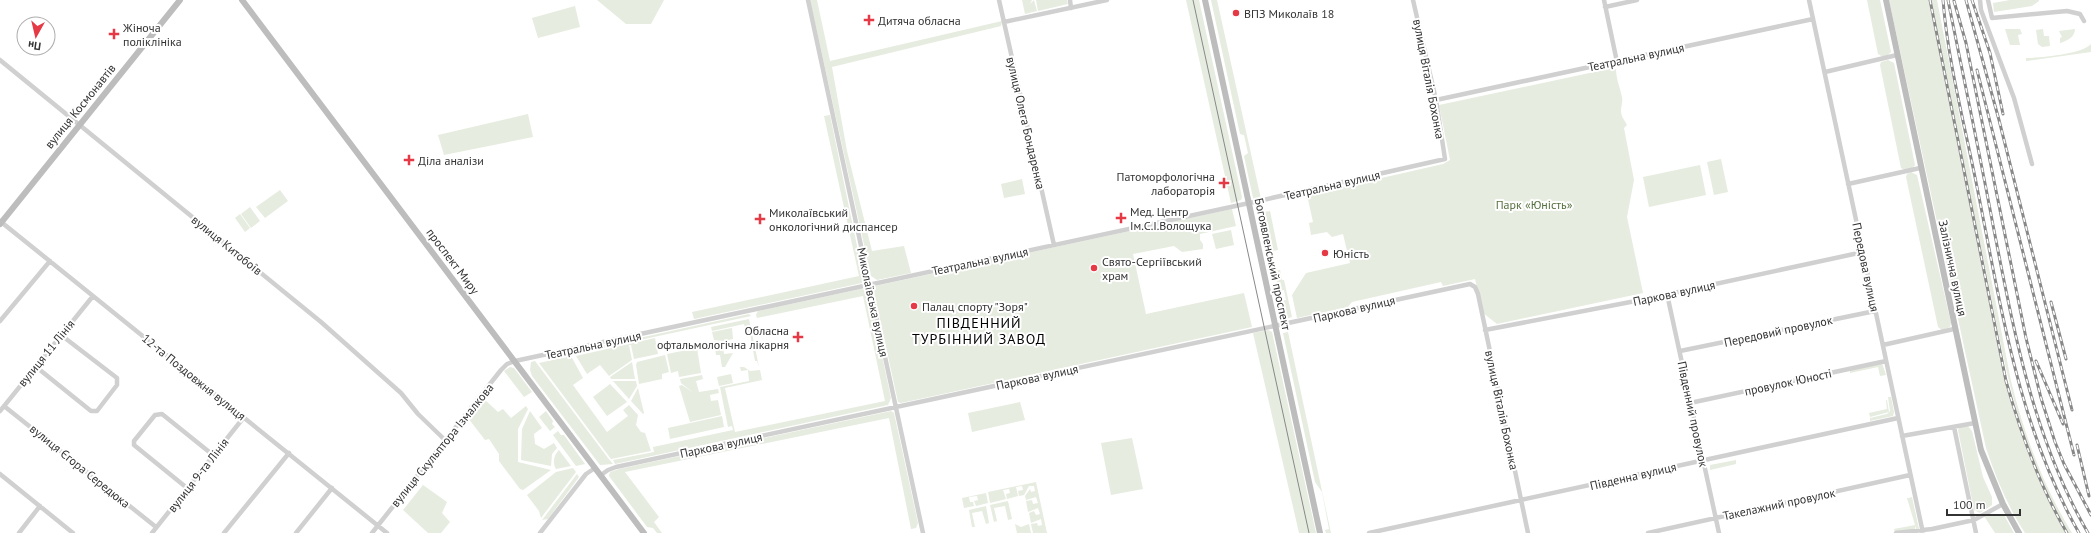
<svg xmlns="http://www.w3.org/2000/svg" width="2091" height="533" font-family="'PT Sans',sans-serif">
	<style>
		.green { fill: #e6ecdf }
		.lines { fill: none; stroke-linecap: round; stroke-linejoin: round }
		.street { stroke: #d0d0d0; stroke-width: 4.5 }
		.secondary { stroke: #bdbdbd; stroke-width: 6 }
		.tram { stroke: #888; stroke-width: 1 }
		.rail-casing { stroke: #888; stroke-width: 3 }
		.rail { stroke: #fff; stroke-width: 1.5; stroke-dasharray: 4.5; stroke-linecap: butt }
		.poi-dot { fill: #e63946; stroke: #fff; stroke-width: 1.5 }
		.labels { text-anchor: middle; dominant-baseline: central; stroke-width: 4; stroke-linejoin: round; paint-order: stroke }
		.poi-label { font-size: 12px; fill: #333; stroke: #fff; text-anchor: start }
		.street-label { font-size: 12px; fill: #333; stroke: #fff }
		.park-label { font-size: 12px; fill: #56703f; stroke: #fff }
		.quarter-label { font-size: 14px; letter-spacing: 1px; fill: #000; stroke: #fff }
	</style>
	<rect width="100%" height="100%" fill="#fff"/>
	<!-- green -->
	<path class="green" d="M597,0h67l-13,24h-25z
		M810,0h7l13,61 172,-40 -1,5 -169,41 15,84 25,100 32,-5 7,27 -34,7 -6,-4z
		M1022,0h10l-2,4 4,-4 3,11 -12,3z
		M1036,0h31l1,4 -30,7z
		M1186,0h13l43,197 -1,3 -10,3z
		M1211,0h6l44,199 -5,1 -3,-2 -9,-42 4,-3 -4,-18 -4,-1z
		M1867,0h13l11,52 -3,3 -5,2 -5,-3z
		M1889,0h40l77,381c14,53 32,104 60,152h-41c-17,-26 -29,-55 -39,-85z
		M1930,0h7l74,381c13,53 32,105 61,152h-4c-50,-83 -64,-173 -83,-267 -19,-88 -37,-177 -55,-266z
		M2010,0h29v1l-7,5 -38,6 -1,-9z
		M575,6l5,21 -42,11 -6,-20z
		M2005,29h15l2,5 -4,1 2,10h-10z
		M2043,29l1,7h5l1,10 -8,1 -4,-3 -2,-14z
		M2075,29c0,8 -8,12 -15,14v-5l2,-1 -3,-6z
		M2091,44v8l-65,9v-3c13,0 57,-4 65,-14z
		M1888,60l6,3 21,102c-2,4 -10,6 -14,3l-21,-103 1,-3z
		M1613,68l1,2 2,-1c0,9 4,19 6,28 1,5 -1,9 -1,13 0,7 3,9 6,15l-3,3 10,52 -7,37 16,76 -146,31 -14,-11 -8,-34 -32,7 -2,-4 -89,20 -4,5 -51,11 -5,-23 14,-22 44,-10 -7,-29 -11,3 -5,-5 -16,3 -2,-12 4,-1 -6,-27 136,-31 7,-4 -11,-55z
		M528,114l5,23 -89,18 -6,-20z
		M830,115l34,165 -2,3 -168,36 -2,-7 167,-36 -35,-160z
		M1721,159l7,33 -14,3 -7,-33z
		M1700,165l6,30 -57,12 -6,-30z
		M1911,172l6,3 34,148 -1,4 -8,3 -4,-3 -32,-150 1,-3z
		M1022,179l3,15 -21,4 -3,-14z
		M280,190l8,11 -23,17 -9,-11z
		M250,207l10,14 -9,7 -10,-14z
		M1232,209l4,17 -36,8v6l3,4v5l-21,3 -8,-6 -41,8 13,60 98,-21 8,34 -351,76 -3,-1 -25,-114 2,-2z
		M1270,211l8,39 -6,1 -8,-39z
		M240,214l10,14 -5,4 -10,-14z
		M1231,230l3,15 -18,4 -4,-15z
		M1280,270l2,10h2l8,37 -10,3c-2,-7 1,-12 -1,-19l5,-1 -2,-10 -5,1 -4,-20z
		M861,289l7,1 23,108 -3,7 -273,59 -2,-4 41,-8 -1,-5 80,-17 -1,-4 -4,1 -8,-40 29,-6 -1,-11 -7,1 -1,-4h4l6,4 10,-1 2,10 -37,8 10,44 150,-31 -22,-105 -106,22 -1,-3 2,-4z
		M749,314l2,2 -176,38v-2z
		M749,319l10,48 -2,-6h-2l-5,-28 -3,1 -3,-10 -32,7 -1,-4z
		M732,328l1,11 -8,2 -11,-1 -2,-8z
		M1268,330l4,2 44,201h-17l-46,-200z
		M1288,332l43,201h-5l-1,-3 4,-1 -7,-37 -7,-10 -32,-149z
		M655,338l3,16 -24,5 -3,-14h-2l3,15 -23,16 -9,-11 -13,9 -11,-18z
		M714,341l8,1 2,12 9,-1 -8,14h-3l-2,-12h-4z
		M697,348l4,25 -22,4 -1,-6 -7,2 -4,-19z
		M665,355l4,17 -7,2v5l-23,5 -3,-19 1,-3z
		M571,356l12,22 -10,7 34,47 21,-16 -5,-6 6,-5 9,10 -2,10 5,7 4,1 6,18 -40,8 -72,-96z
		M535,361l73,97 5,6 -13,1 -68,-89 -2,-6 1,-8z
		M632,362l3,17h-24l-1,-2z
		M1882,363l4,12 -6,1 -2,-9 -28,6v-4z
		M510,367l4,1 18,24 -8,5 -20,-26z
		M731,374l2,9 -14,3 -2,-9z
		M702,375l1,4 -7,2 3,11 19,-3 1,4 -9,2 1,6 7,-1 3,15 -31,7 -11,-36 3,-1 12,8 -13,-10 -1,-4z
		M613,381h23l1,5 -8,13z
		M610,384l17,18 -20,14 -14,-19z
		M638,388l6,25 -1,1 -12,-13z
		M1888,397h3l3,15 -1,4 -23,5v-3l17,-4 3,-3z
		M484,399l14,13 5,-3 8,9 15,-12 2,3 -10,20v33l33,8 -28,20 -3,-1 -21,-28v-7l-10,-15 -4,1 -17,-22z
		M1886,400h1l2,12 -19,5 -1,-4 18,-4z
		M1020,402l5,18 -53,12 -4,-19z
		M530,411l12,17 -8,6 1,10 9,5 10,-6 3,5 -5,6 -1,12 -30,-6 1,-31z
		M546,411l7,10 -1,3 3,3 -5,4 -11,-14z
		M891,411l3,2 24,110 -2,5 -5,1 -22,-111 -264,54 34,45 -5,5 8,11h-5l-4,-5 -6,-1 -38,-51 1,-4 9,-3z
		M722,416l2,11 -54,12 -2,-11z
		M1967,425l5,6 11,46 9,20v8l-12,8 -6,-3 -16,-80 2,-3z
		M558,431l3,4h3l21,29 -9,2 -23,-31z
		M1132,438l11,51 -32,6 -10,-52z
		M559,450l12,16 -15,3c-4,-7 -2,-14 3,-19z
		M1736,460v4l-26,6v-5z
		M573,468l3,4 -35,46 -2,-7 -12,-16 29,-23z
		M577,474l2,3 -31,42 -6,1z
		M1036,482l11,51h-14l-2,-9 6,-1 1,3 4,-1 -1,-6 -10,4 -2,-10 5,-2 2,4 4,-1 -2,-6 -10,4 -2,-11 6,-1 1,4 5,-1 -2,-6 -10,3 -1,-4 5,-7 1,3 4,-1 -1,-5h-5l-5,9 -5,1 -1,-5 5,-1 -1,-4 -6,1 2,9 -11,3 -1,-5 4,-1 -1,-4 -6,1 3,9 -16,4 -2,-11z
		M423,485l24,17 -5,11 8,9 -9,11h-13l-25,-23z
		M986,493l2,10 -12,3 -2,-5 4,-1 -1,-4 -8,1 1,5h3l1,4 -10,2 -2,-10z
		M1912,497l7,32h-3l-1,-4v4l-20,3 -1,-3 21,-4 -8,-27h2l2,10 -2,-10z
		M1008,501l4,18 -4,1 -3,-14 -11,2 3,13 -3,1 -4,-17z
		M986,506l3,17 -3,1 -4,-13 -10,2 3,14h-3l-3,-17z
		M1998,514l6,1 10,18h-19l-11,-17z
		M1015,524l6,3 8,-3 2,9h-14z"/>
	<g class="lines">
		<!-- street -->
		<path class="street" d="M808,0l115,533
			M999,0l55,245
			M1070,0l1,8
			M1604,0l13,62
			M1809,0l114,533
			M1980,0l1,10 33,88 18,66
			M1988,0l4,18 75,-7 13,3 4,7
			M1605,7l32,-7
			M1004,22l103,-22
			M0,60l321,262 80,71 17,21 27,26
			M1825,72l72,-17
			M1436,100l377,-81
			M1848,184l72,-16
			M0,221l387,312
			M1667,294l52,239
			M0,321l50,-60
			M1485,330l161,-31 217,-47
			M1883,345l71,-16
			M1680,351l195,-40
			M35,366l56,45h6l20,-26v-7l-56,-43
			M1690,403l196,-42
			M4,406l152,121
			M0,411l93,-115
			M1954,427l22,106
			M1902,436l73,-13
			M0,474l73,59
			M601,475l7,-5 8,-3 854,-183 5,3 3,7 50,239
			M187,488l-53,-43v-4l21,-26 7,-1 51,41
			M19,533l21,-27
			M152,533l92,-116
			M224,533l65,-80
			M296,533l36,-45
			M372,533l129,-163 6,-6 8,-3 739,-159 191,-43 -9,-59 -23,-100
			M540,533l46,-59 9,-6
			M1369,533l529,-115
			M1648,533l262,-58
			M1896,533l36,-4 42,-9 29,-16"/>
		<!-- secondary -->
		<path class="secondary" d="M242,0l402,533
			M1205,0l115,533
			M1886,0l95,450 22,54 16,29
			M0,224l180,-224"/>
		<!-- tram -->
		<path class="tram" d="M1193,0l116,533"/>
		<defs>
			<path id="rail" d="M1930,0l76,381c15,53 33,104 61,152
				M1943,0c5,63 22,126 34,187 24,119 41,239 102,346
				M1948,0c15,75 31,150 45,225 21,107 40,213 95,308
				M1966,0l33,120 73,290
				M1972,0l18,53 13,61
				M1954,1l12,42 60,295 15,60 14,44 9,22 27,51
				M1977,70l97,385
				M2051,302l15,57
				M2036,361l27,63
				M2077,445l12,51"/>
		</defs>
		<!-- rail casing -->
		<use href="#rail" class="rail-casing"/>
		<!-- rail -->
		<use href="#rail" class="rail"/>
	</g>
	<!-- markers -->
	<g class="poi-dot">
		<circle cx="1236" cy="13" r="4"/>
		<path d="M867 14h4v4h4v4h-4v4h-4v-4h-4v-4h4z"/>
		<path d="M112 28h4v4h4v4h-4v4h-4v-4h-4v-4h4z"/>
		<path d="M407 154h4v4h4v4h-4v4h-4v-4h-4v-4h4z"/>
		<path d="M1222 177h4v4h4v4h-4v4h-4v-4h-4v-4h4z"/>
		<path d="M1119 212h4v4h4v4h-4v4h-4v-4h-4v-4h4z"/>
		<path d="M758 213h4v4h4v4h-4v4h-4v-4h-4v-4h4z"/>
		<circle cx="1325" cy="253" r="4"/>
		<circle cx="1094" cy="268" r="4"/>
		<circle cx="914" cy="306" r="4"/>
		<path d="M796 331h4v4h4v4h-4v4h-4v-4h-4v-4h4z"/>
	</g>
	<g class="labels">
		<!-- poi labels -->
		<g class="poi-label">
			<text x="1244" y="13">ВПЗ Миколаїв 18</text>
			<text x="878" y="20">Дитяча обласна</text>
			<text x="123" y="27">Жіноча<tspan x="123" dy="14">поліклініка</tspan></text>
			<text x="418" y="160">Діла аналізи</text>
			<text x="1215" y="176" text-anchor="end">Патоморфологічна<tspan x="1215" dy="14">лабораторія</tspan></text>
			<text x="1130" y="211">Мед. Центр<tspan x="1130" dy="14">Ім.С.І.Волощука</tspan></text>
			<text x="769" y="212">Миколаївський<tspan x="769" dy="14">онкологічний диспансер</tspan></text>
			<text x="1333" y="253">Юність</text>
			<text x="1102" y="261">Свято-Сергіївський<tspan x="1102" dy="14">храм</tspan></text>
			<text x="922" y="306">Палац спорту "Зоря"</text>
			<text x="789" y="330" text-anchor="end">Обласна<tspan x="789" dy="14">офтальмологічна лікарня</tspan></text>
		</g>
		<!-- street labels -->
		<g class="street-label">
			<text transform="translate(1636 57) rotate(-12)">Театральна вулиця</text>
			<text transform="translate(1429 79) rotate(79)">вулиця Віталія Бохонка</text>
			<text transform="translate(80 106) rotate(-51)">вулиця Космонавтів</text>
			<text transform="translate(1026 123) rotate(77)">вулиця Олега Бондаренка</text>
			<text transform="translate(1332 185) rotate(-13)">Театральна вулиця</text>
			<text transform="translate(227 245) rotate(39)">вулиця Китобоїв</text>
			<text transform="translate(453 261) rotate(53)">проспект Миру</text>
			<text transform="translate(980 261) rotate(-12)">Театральна вулиця</text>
			<text transform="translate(1273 264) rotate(78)">Богоявленський проспект</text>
			<text transform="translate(1866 267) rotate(78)">Передова вулиця</text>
			<text transform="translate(1953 268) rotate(78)">Залізнична вулиця</text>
			<text transform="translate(1674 293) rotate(-12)">Паркова вулиця</text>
			<text transform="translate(873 302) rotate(78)">Миколаївська вулиця</text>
			<text transform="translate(1354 309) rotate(-13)">Паркова вулиця</text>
			<text transform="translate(1778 331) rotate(-12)">Передовий провулок</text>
			<text transform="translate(593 345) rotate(-12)">Театральна вулиця</text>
			<text transform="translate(46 353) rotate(-51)">вулиця 11 Лінія</text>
			<text transform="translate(194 377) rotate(39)">12-та Поздовжня вулиця</text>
			<text transform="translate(1037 377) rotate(-12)">Паркова вулиця</text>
			<text transform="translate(1788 382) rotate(-12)">провулок Юності</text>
			<text transform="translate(1502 410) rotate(78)">вулиця Віталія Бохонка</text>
			<text transform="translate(1693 414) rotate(78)">Південний провулок</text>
			<text transform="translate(442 445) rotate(-51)">вулиця Скульптора Ізмалкова</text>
			<text transform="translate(721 445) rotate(-12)">Паркова вулиця</text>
			<text transform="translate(80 466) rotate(39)">вулиця Єгора Середюка</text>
			<text transform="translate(198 475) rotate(-52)">вулиця 9-та Лінія</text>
			<text transform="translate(1633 476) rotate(-13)">Південна вулиця</text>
			<text transform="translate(1779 504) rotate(-12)">Такелажний провулок</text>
		</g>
		<!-- park labels -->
		<g class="park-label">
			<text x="1534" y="204">Парк «Юність»</text>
		</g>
		<!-- quarter labels -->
		<g class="quarter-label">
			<text x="979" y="323">ПІВДЕННИЙ<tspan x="979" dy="16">ТУРБІННИЙ ЗАВОД</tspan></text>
		</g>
	</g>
	<!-- north arrow -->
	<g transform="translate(36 36) rotate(188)"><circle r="19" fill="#ffffff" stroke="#adadad"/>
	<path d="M0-3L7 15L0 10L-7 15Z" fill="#e63946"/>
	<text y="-6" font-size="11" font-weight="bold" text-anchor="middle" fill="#333333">Пн</text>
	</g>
	<!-- scale -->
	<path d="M1947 509v6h73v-6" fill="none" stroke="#333333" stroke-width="2"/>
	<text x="1953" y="509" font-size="12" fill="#333333" stroke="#ffffff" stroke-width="3" paint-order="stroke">100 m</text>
</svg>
